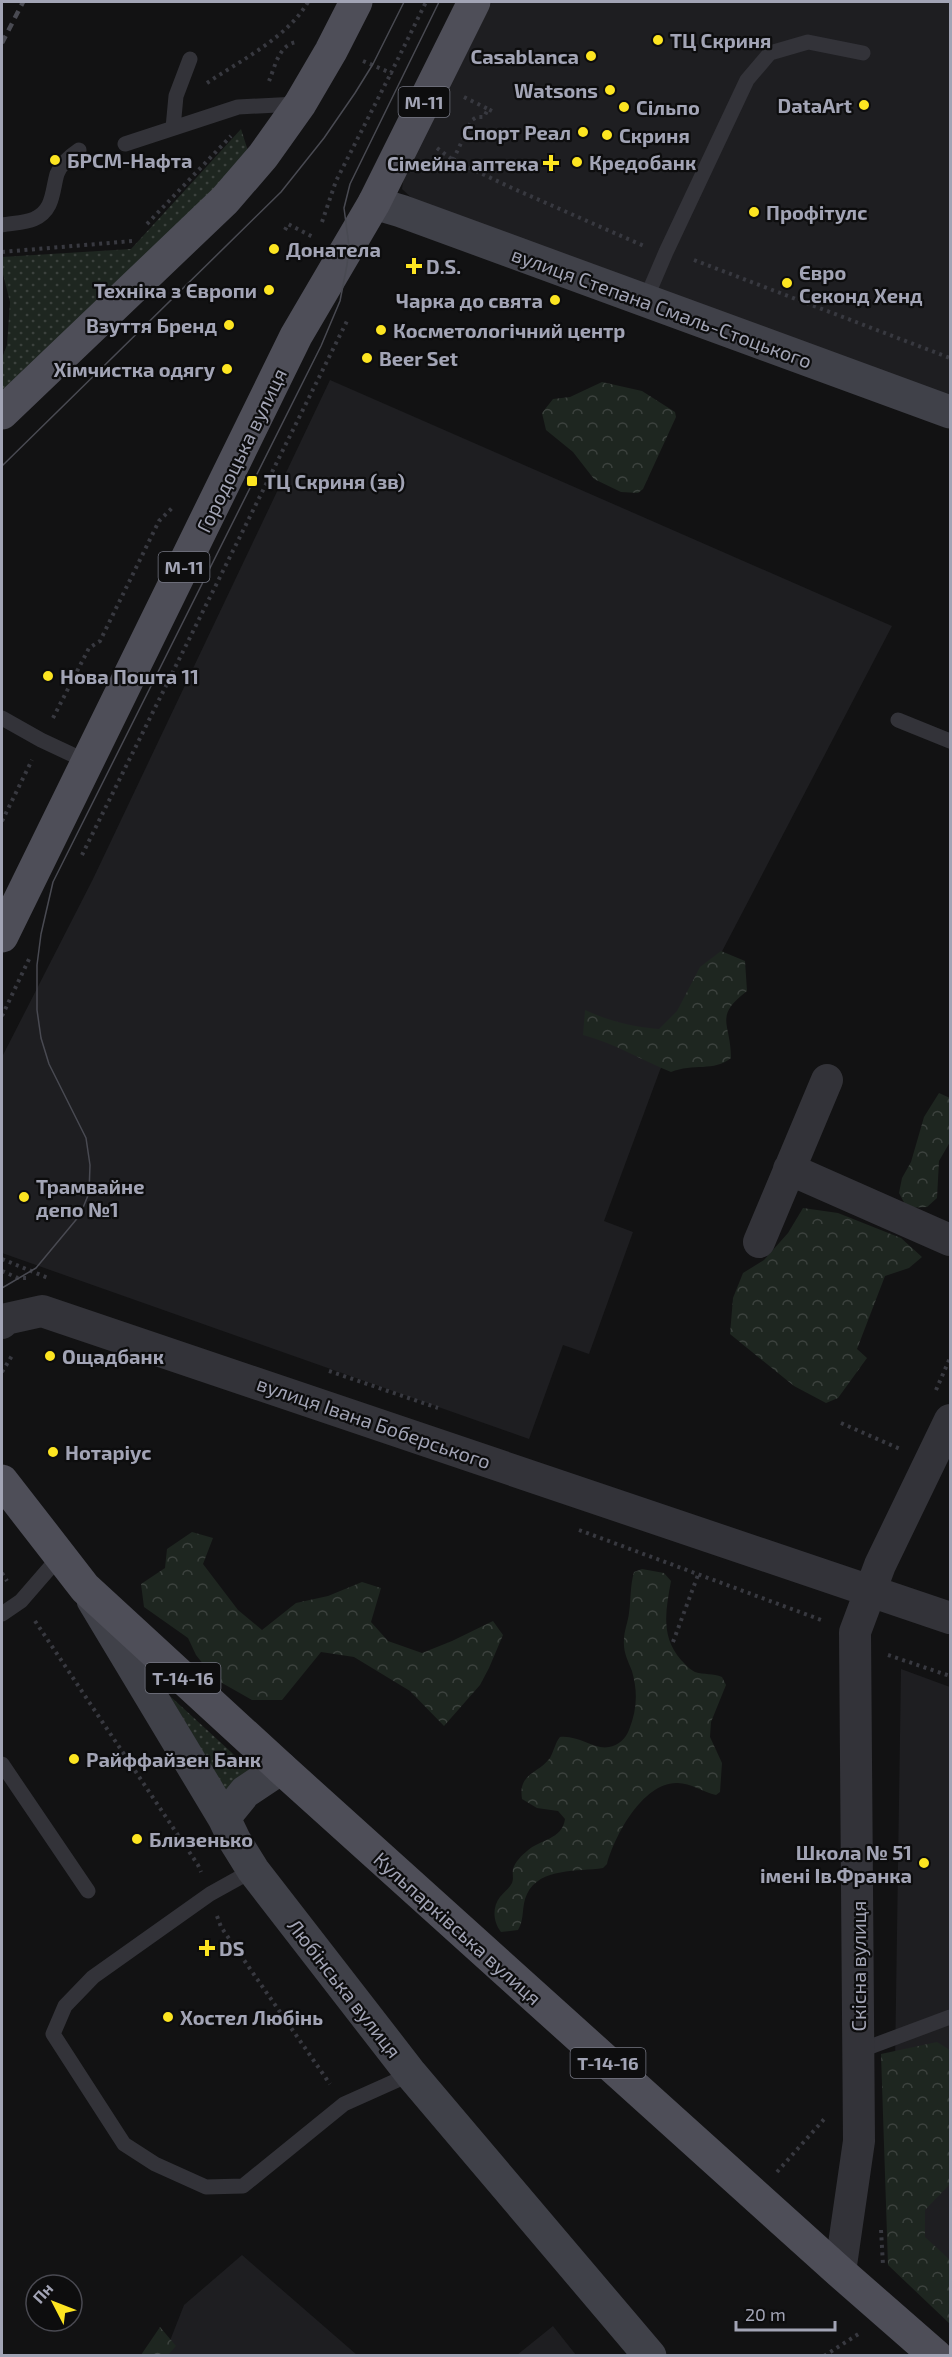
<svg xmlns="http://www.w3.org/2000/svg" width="952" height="2357" font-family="'Exo 2',sans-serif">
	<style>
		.built { fill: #1e1e21 }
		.grass { fill: url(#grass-dots) }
		.forest { fill: url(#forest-crowns) }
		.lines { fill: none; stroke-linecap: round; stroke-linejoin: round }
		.path { stroke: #383940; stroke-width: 4; stroke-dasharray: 3 4.5; stroke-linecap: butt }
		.lane { stroke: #333339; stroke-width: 15 }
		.street { stroke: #333339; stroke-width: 32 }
		.secondary { stroke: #404149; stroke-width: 33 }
		.primary { stroke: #4e4e58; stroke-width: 33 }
		.tram { stroke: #494a52; stroke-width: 1.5 }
		.rail { stroke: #494a52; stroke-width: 4.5; stroke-dasharray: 8 6; stroke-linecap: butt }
		.poi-dot { fill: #fde521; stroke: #0d0d0e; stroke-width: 2 }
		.labels { text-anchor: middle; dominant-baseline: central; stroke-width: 4.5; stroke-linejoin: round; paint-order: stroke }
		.shield { fill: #0d0d0e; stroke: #757783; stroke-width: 1.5 }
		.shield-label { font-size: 18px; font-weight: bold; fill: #a2a4b5 }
		.poi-label { font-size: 20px; font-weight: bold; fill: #a2a4b5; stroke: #0d0d0e; text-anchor: start }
		.street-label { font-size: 20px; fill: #a2a4b5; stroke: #0d0d0e }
	</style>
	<defs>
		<pattern id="grass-dots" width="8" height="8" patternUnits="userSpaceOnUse" patternTransform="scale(1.5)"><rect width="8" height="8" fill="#1e2620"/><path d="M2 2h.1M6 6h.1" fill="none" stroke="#3c423e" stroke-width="1.8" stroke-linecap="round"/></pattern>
		<pattern id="forest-crowns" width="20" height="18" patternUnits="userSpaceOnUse" patternTransform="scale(1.5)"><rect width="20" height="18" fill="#1e2620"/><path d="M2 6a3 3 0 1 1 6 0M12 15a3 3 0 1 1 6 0" fill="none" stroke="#3c423e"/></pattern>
	</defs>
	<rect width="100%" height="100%" fill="#121213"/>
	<!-- built -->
	<path class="built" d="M492,2h458v396l-534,-196 -14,-13 2,-14z
		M330,380l562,246 -232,444 -56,151 29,11 -44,122 -26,-9 -34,94 -527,-186v-196l91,-178z
		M901,1669l49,18v631l-58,-57z
		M242,2255l115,100 -193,1 20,-51z
		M553,2326l23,29h-59z"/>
	<!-- grass -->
	<path class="grass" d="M241,129l7,22 -3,11 -243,239v-43l5,-13 3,-43 -8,-32v-13l129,-8z
		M170,1696l85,78 -26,23z"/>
	<!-- forest -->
	<path class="forest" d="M602,382l40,9 33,21 1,5 -33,72 -5,4 -17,-1 -27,-13 -21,-27 -27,-22 -4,-17 11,-14 17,-2z
		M721,951l24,10 2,30c-34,26 -16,32 -16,67 -17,14 -38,5 -60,14 -30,-12 -57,-29 -88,-37l2,-25c24,11 47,17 74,19l18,-18 23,-44z
		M939,1093l11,5v44l-11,19 -2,37 -10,9 -20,1 -8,-15 3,-15 9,-16 13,-45z
		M803,1208l35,5 63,25 21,19 -13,11 -24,8 -28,73 10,9 -29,40 -12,5 -32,-17 -64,-52 3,-36 10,-25 21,-13 24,-27z
		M192,1532l21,6 -10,26 35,46 24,20 34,-27 32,-7 34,-14 19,6 -10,34 17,19 34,12 30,-12 41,-20 10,14 -14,33 -9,17 -36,41 -34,-35 -56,-34 -33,-5 -39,48h-30l-37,-21 -19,-24 -8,-17 -44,-31 -3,-23 24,-16 2,-19z
		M642,1569l22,4 7,8c-5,28 -11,55 10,79 5,5 8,9 14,12 9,3 18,1 27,5l4,8 -15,37 -1,15 12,26 -2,29 -4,3c-13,-3 -27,-13 -40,-12 -34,1 -61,52 -69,81l-4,4c-25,4 -63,-1 -76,26 -6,12 -2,25 -9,36l-17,2c-8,-10 -9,-25 -1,-35 4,-5 9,-8 12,-14 2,-5 0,-9 1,-14 2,-7 9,-14 14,-18 13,-12 35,-11 38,-32l-7,-8 -21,-3 -15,-9c-4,-26 16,-25 28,-41 4,-7 5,-15 10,-21 19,-2 34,13 49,10 9,-1 17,-9 20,-17 8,-20 9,-38 3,-59 -4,-10 -9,-19 -8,-31 0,-9 4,-18 5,-27 2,-14 1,-27 5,-41z
		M937,2042l13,8v134l-25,26v27l25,23v64l-62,-59 -7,-211z
		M160,2327l16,19 -8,9h-27z"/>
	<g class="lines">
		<!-- path -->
		<path class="path" d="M363,61l28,12 35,-71
			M269,81c6,-14 10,-38 29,-39
			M207,83c34,-23 80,-45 101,-81
			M464,97l24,12
			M437,148l16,12 59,28 132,58
			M453,160l19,-40 5,-3h7l4,-8 6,3
			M322,222l14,-41 55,-108
			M147,224l84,-88
			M285,230l3,-6 27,14
			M2,252l130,-11
			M694,260l256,98
			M53,718l36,-70 11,-7 59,-120 15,-15
			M2,821l30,-61
			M82,855l265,-534
			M2,1016l28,-59
			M2,1259l46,19
			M2,1271l16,7h12
			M329,1371l109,37
			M2,1372l11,-18
			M936,1390l14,-32
			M841,1423l59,26
			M579,1530l245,91
			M2,1573l5,8
			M35,1621l163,244 3,7
			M673,1642l25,-67
			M888,1655l62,21
			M217,1916l4,11 109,157
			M777,2172l49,-55
			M881,2230l2,35
			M824,2356l36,-23"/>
		<!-- lane -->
		<path class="lane" d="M173,128l3,-32 14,-37
			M125,144l113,-37 59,-3
			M2,225c10,-2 23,-2 32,-6 20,-9 18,-28 23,-45 4,-11 13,-18 22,-24
			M645,301l21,-49 81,-172 23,-27 38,-11 55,11
			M2,718l39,22 47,22
			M898,720l52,21
			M2,1614l19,-13 39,-45
			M2,1764l86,127
			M253,1870l-43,24 -117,83 -28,29 -12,28 71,110 31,20 51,23 37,-1 101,-82 67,-30
			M859,2051l91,-34"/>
		<!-- street -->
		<path class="street" d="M789,1169l161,71
			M759,1242l68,-162
			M2,1323l4,-4 36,-8 908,307
			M840,2272l19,-131 -4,-509 25,-67 70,-145"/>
		<!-- secondary -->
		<path class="secondary" d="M374,203l27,8 549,201
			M93,1600l131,218 11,23 18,29 158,204 239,282
			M224,1818l21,-26 36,-24"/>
		<!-- primary -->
		<path class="primary" d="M2,413l223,-213 38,-44 37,-52 31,-53 25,-49
			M2,936l294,-600 78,-133 100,-201
			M2,1481l83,107 196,180 559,504 96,84"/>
		<!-- tram -->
		<path class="tram" d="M2,466l279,-274 43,-54 31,-45 18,-29 31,-62
			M2,1288l34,-20 44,-53 9,-22 1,-28 -4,-27 -37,-74 -8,-26 -4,-28v-45l4,-31 12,-52 268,-536 19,-45 7,-36 2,-19 -5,-38 6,-24 89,-182"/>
		<!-- rail -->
		<path class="rail" d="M2,43l21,-41"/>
	</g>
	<!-- markers -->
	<g class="poi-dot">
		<circle cx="658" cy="40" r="6"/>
		<circle cx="591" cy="56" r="6"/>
		<circle cx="610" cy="90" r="6"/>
		<circle cx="864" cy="105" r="6"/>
		<circle cx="624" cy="107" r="6"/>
		<circle cx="583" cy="132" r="6"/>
		<circle cx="607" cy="135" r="6"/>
		<circle cx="55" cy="160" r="6"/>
		<circle cx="577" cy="162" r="6"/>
		<path d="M548 154h6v6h6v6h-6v6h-6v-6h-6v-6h6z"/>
		<circle cx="754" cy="212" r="6"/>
		<circle cx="274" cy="249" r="6"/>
		<path d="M411 257h6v6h6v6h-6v6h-6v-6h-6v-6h6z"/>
		<circle cx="787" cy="283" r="6"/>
		<circle cx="269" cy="290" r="6"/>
		<circle cx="555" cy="300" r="6"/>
		<circle cx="229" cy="325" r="6"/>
		<circle cx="381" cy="330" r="6"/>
		<circle cx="367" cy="358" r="6"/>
		<circle cx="227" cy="369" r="6"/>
		<rect x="246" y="475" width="12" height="12" rx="3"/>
		<circle cx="48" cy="676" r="6"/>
		<circle cx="24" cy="1197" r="6"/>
		<circle cx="50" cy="1356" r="6"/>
		<circle cx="53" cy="1452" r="6"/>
		<circle cx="74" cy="1759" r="6"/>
		<circle cx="137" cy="1839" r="6"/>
		<circle cx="924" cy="1863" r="6"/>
		<path d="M204 1939h6v6h6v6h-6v6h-6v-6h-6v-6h6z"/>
		<circle cx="168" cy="2017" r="6"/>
	</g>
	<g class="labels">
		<!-- shield labels -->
		<g class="shield">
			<rect x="398.5" y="87" width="51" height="30" rx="4.5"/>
			<rect x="158.5" y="552" width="51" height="30" rx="4.5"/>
			<rect x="145.5" y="1663" width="75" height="30" rx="4.5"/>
			<rect x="570.5" y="2048" width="75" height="30" rx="4.5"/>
		</g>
		<g class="shield-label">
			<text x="424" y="102">М-11</text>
			<text x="184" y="567">М-11</text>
			<text x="183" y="1678">Т-14-16</text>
			<text x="608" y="2063">Т-14-16</text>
		</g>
		<!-- poi labels -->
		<g class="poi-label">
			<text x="670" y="40">ТЦ Скриня</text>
			<text x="579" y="56" text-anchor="end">Casablanca</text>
			<text x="598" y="90" text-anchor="end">Watsons</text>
			<text x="852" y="105" text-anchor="end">DataArt</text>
			<text x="636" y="107">Сільпо</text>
			<text x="571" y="132" text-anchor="end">Спорт Реал</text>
			<text x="619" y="135">Скриня</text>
			<text x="67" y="160">БРСМ-Нафта</text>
			<text x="589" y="162">Кредобанк</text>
			<text x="539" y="163" text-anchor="end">Сімейна аптека</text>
			<text x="766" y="212">Профітулс</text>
			<text x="286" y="249">Донатела</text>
			<text x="426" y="266">D.S.</text>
			<text x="799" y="272">Євро<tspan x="799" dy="23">Секонд Хенд</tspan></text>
			<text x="257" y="290" text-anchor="end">Техніка з Європи</text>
			<text x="543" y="300" text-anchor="end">Чарка до свята</text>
			<text x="217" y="325" text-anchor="end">Взуття Бренд</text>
			<text x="393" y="330">Косметологічний центр</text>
			<text x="379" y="358">Beer Set</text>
			<text x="215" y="369" text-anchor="end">Хімчистка одягу</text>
			<text x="264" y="481">ТЦ Скриня (зв)</text>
			<text x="60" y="676">Нова Пошта 11</text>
			<text x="36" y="1186">Трамвайне<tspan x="36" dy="23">депо №1</tspan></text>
			<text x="62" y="1356">Ощадбанк</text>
			<text x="65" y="1452">Нотаріус</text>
			<text x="86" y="1759">Райффайзен Банк</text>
			<text x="149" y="1839">Близенько</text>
			<text x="912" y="1852" text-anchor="end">Школа № 51<tspan x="912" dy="23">імені Ів.Франка</tspan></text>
			<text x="219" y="1948">DS</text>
			<text x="180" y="2017">Хостел Любінь</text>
		</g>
		<!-- street labels -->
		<g class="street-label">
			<text transform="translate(662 307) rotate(20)">вулиця Степана Смаль-Стоцького</text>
			<text transform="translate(241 450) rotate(-64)">Городоцька вулиця</text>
			<text transform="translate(374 1422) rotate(19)">вулиця Івана Боберського</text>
			<text transform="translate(458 1928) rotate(42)">Кульпарківська вулиця</text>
			<text transform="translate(858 1966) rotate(-90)">Скісна вулиця</text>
			<text transform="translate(345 1988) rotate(52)">Любінська вулиця</text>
		</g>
	</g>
	<!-- border -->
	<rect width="952" height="2357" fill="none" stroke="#a2a4b5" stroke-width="6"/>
	<!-- north arrow -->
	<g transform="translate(54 2303) rotate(312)"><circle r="28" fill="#0d0d0e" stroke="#494951" stroke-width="1.5"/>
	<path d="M0-4.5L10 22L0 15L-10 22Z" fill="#fde521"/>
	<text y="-9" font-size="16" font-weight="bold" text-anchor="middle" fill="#a2a4b5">Пн</text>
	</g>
	<!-- scale -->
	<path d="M736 2321v9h99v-9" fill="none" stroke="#a2a4b5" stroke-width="3"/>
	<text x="745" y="2321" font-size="18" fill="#a2a4b5" stroke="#0d0d0e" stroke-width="4.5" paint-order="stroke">20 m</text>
</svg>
